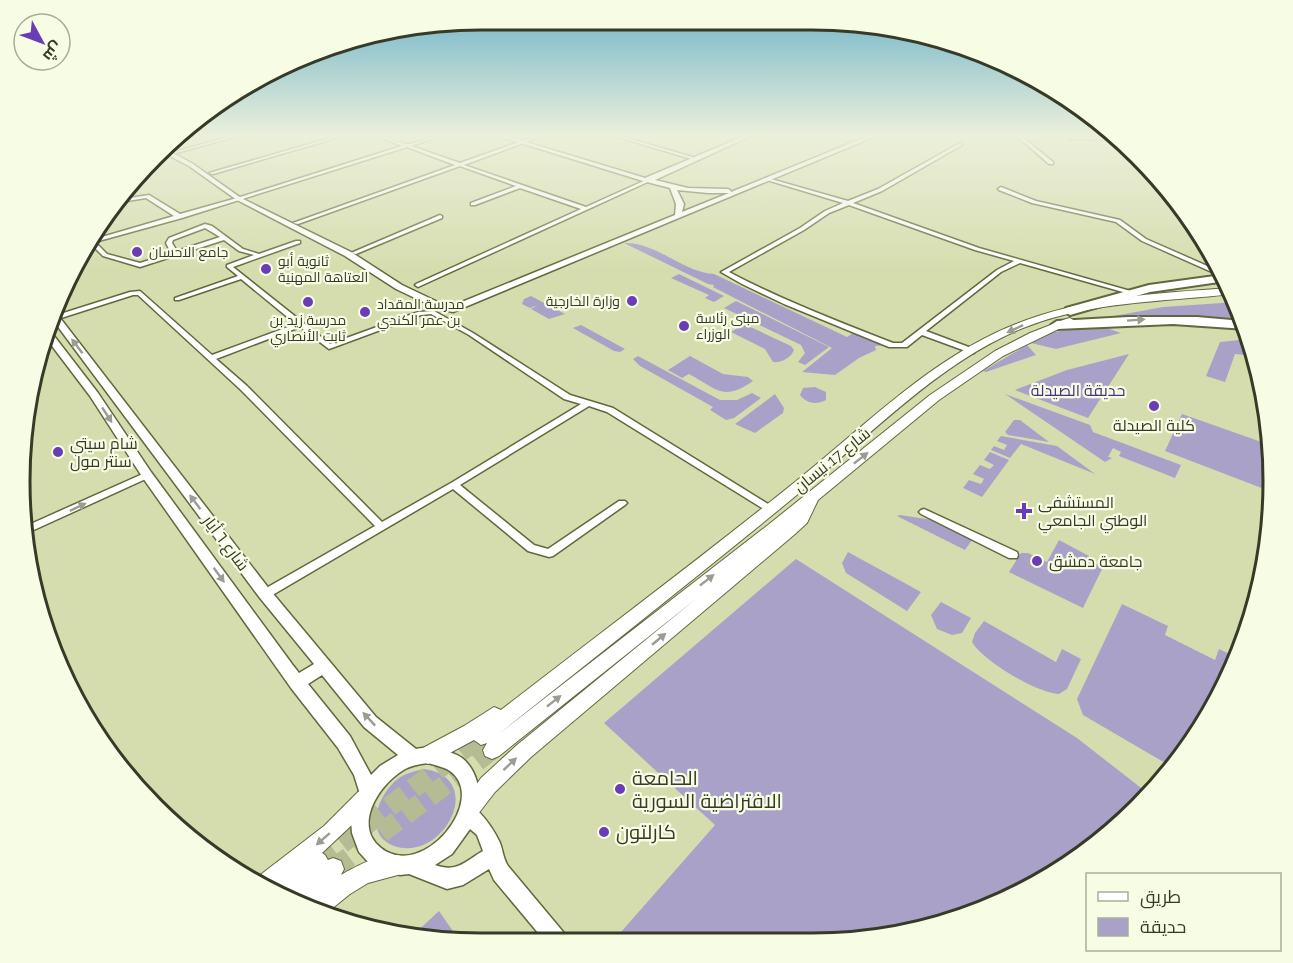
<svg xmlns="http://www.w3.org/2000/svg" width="1293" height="963" font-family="Raleway,Cairo,sans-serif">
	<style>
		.green { fill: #aaa1c9 }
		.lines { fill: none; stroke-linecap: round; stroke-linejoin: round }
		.primary-tunnel { stroke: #b5bc93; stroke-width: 20; stroke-dasharray: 20 10; stroke-linecap: butt }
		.street-casing { stroke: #62683d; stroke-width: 3 }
		.secondary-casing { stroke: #62683d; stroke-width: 3 }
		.primary-casing { stroke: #62683d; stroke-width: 2 }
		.highway-casing { stroke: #62683d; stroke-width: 4 }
		.street { fill: #fff; fill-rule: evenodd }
		.secondary { fill: #fff; fill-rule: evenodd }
		.primary { fill: #fff; fill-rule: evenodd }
		.highway { fill: #fff; fill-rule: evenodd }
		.oneway { fill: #9b9c93 }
		.poi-dot { fill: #693db5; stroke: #f7fce4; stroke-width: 2 }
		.labels { text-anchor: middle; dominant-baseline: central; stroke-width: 4.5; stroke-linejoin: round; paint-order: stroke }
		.far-poi-label { font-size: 14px; fill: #373a27; stroke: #f7fce4; text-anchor: start }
		.park-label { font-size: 16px; fill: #4b327e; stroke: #f7fce4 }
		.poi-label { font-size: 16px; fill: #373a27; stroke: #f7fce4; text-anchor: start }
		.street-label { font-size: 16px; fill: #373a27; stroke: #f7fce4 }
		.near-poi-label { font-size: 20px; fill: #373a27; stroke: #f7fce4; text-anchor: start }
		.rim { fill: none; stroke: #373a27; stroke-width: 3 }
	</style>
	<rect width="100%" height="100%" fill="#d5ddae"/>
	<!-- green -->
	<path class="green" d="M624,243c33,-1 58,29 90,31l133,63 6,-4 5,2 2,-2 29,12 -14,1 1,4 -17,8 -24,17 -33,-3 30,-24 -119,-61 1,-2 -6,-1z
		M679,274l45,22 -10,6 -9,-4 4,-3 -38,-17z
		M531,296l34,18 -16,5 -18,-10 7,-4 -8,3 -8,-4 2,-5z
		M736,301l93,46 -24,18 -7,-3 7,-9 -4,-8 -77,-37z
		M1237,302l7,21 -44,-5 -102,1 65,-12z
		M744,324l47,22 3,4c-3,8 -13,13 -21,12l-8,-13 -34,-17z
		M581,325l44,24 -5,3 -6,-1 -41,-23z
		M1098,325l23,8 -65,16 -25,-6 23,-11z
		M1249,339l5,17 -19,-2 -10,28 -19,-6 14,-34z
		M1027,345l9,10 -50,17 -3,-1z
		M1129,354l-41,64 -73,-28 52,-20z
		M638,356l82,44h17l15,-7 9,5 -27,20 -8,2 -16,-10 3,-3 -73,-41 -7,-7z
		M690,356l33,18 25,3 5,4c-30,21 -36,8 -64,-7l-7,4 -14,-8z
		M815,387l11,5v8c-9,5 -19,4 -26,-5l3,-7z
		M775,394l9,14 -1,5 -28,20 -20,-9z
		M1005,394l85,31 3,7 88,33 -6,13 -56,-22 2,-4 -8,-4 -5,9 4,1 -7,4z
		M1182,414l88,31 2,47 -107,-41z
		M1014,420h6l29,22 -41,-7 -3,-3z
		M1001,436l56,10 38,28 -74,-30 -11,14 -19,-8 3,-4 10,4 3,-5 -10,-4z
		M990,452l19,8 -27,37 -19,-9 6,-8 12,4 3,-5 -11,-5 7,-9 10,4 4,-4 -10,-5z
		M900,515l33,5 39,20 -7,10 -68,-34z
		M1059,540l30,16 -1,4 15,7 -20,41 -74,-36 12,-19h7l19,9z
		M848,552l73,40 -14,19 -61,-38 -4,-10z
		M796,559l281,179 68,53 -8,18 -69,56 -80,43 -117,32h-257l101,-115 -111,-102z
		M941,602l30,16 -9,15 -10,2 -15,-6 -6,-14z
		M1122,604l46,22 -3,9 50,25 4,-11 19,9 -42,80 -24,29 -89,-52 -6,-16z
		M984,621l72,41 6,-13 19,10 -14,30 -8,5c-22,-1 -76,-33 -87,-52l3,-9z
		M424,769c64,9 19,94 -30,77 -32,-12 -15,-54 5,-68 7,-5 16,-7 25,-9z
		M439,911l20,29h-37l-11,-3z"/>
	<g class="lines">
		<!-- primary-tunnel -->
		<path class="primary-tunnel" d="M318,862l163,-126
			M333,869l159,-119"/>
		<defs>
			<path id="street" d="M232,136h6l-62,17 -2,-1z
				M337,136h6l-130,38 -4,-1z
				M377,136c10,0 19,7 29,8 10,1 23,-8 34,-8l-29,10 49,17 76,-27h6l-78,29 122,42 62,-28 4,1 -234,107 -3,-2 1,-1 165,-75 -61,-21 -45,17h-4v-2l45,-17 -56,-20 -162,58 -5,-1 162,-58 -48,-18 -225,71 -87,24 12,12 33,9 31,-10 -5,-10 3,-5 36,-14 7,2 31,23 16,5 37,-13h4v2l-67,24 97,77 88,-32 16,-1 39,22 97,62 43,13 160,99 2,2 -2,2h-6l-160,-99 -18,-6 -129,79 74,60 14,4 71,-48h6l2,2 -2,2 -72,51 -4,1 -21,-6 -75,-62 -184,108 -4,1 -4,-1 -1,-3 1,-3 114,-65 -134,-136 -103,-95h-5l-75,24h-5l1,-3 76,-24 10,-1 72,64 84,-31 -55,-45 -62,21h-4v-2l63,-22 -11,-9v-2l27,-10 -15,-4 -15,-11 -84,27 -37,-11 -12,-12 4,-5 79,-23 -28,-18 -25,4 2,-3 26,-4 31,19 57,-16 165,-52zM205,228l15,9 -43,14 -5,-8 1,-3zM431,314l38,21 95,64 17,5 -130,79 -69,39 -135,-136 -31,-27 84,-32 29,22 92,-34z
				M614,136h6l79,23 -4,1z
				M1017,136h4l32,26v2h-4z
				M1071,137l46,1 3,2 -51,-1z
				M960,143l2,2 -80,46 -29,12 126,45 155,44v2h-4l-110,-31 -19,9 -75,59 48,18v4h-3l-49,-18 -15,12h-18l-105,-43 -42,-20 -21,-12 79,-44 25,-17 18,-8 -76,-23v-2l81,23 30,-12zM849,205l126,45 39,11 -17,9 -95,73h-9c-56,-22 -111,-43 -164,-71l75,-42 25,-17z
				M1001,187l35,14 84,19 26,19 75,33 2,5 -81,-36 -26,-19 -84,-19 -33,-13 -1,-1z
				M440,215l2,1v2l-86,36 -5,-1z
				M147,472l4,3 -1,2 -125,57 -1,-7z
				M924,509l93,43 1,3 -1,3h-8l-88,-44 -2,-2 2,-2z"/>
			<path id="secondary" d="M498,136h8l139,42 99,-42h7l-96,44 33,8 40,1 2,1 1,2 137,-56h8l-423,176 -17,-4 -40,-19 -51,-33 -108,-56 -48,-34 -29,-15 4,-3 29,16 48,34 110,54 51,33 40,19 10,2 223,-91 1,-11 -6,-16 -27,-7zM677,190l31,3h21l-47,19 2,-8z
				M55,313l2,1 213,276 106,127 40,32c12,-3 36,2 46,9 14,11 21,35 15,52 10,10 17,20 23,33 3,8 3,15 8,23l56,67 3,7h-23l-50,-60 -5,-11 -26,16 -16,4 -38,-15 -9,1 -31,-12 -10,-11 -7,-19 -1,-13 9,-26 -6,-19 -16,-27 -47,-60 -148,-210 -53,-82 -44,-58 3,-7 2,1 47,61 53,79 141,192 7,9 15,-9 -54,-66 -207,-278zM322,675l42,52 34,28 -18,11 -9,9 -21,-39 -42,-52zM428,763c6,2 16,4 22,8 39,28 -27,110 -69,77 -28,-22 -3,-62 21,-77 7,-5 17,-7 26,-8zM470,829l7,6 6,16c-19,11 -26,22 -48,14l17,-11z"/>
			<path id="primary" d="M1230,288l2,6c-71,8 -141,7 -209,34 -83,34 -150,105 -219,161 -100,83 -203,163 -304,244l268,-208 162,-130 65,-44 35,-18 36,-14 4,-1 5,3 -72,35 -64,44 -121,100 -11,23 -12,11 -264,223 -36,35 -17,22 -7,3 -7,-3 -3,-7 20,-29 36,-33 180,-147 -198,158 -7,3 -7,-3 -2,-6 4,-7 -6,2 -7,-5 -39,21 -7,3 -7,-3 -3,-6 3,-6 43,-23 30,-19 7,3c98,-76 197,-150 294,-228 69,-55 137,-125 221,-158 67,-27 142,-31 214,-36z
				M365,789l7,3 3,7 -3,7 -50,47 3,2 3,5 5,-2 8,3 3,8 -3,6c17,-10 45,-25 64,-18l3,8 -3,8 -37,10 -18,11 -26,21 -70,-32 1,-4 69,-53 34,-34z"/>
			<path id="highway" d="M1222,275l4,6 -76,11 -80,23 -6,-4 2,-3 83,-23z
				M1128,317h69l46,4 3,8 -73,-5 -116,5 -6,-4 6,-4z"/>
		</defs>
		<!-- street casing -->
		<use href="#street" class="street-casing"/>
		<!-- secondary casing -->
		<use href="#secondary" class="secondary-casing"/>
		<!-- primary casing -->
		<use href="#primary" class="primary-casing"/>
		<!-- highway casing -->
		<use href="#highway" class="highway-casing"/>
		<!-- street -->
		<use href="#street" class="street"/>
		<!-- secondary -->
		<use href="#secondary" class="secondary"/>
		<!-- primary -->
		<use href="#primary" class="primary"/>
		<!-- highway -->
		<use href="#highway" class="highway"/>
	</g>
	<!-- one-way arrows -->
	<defs><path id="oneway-solid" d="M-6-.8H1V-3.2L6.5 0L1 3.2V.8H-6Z" transform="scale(1.5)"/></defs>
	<g class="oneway">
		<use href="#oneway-solid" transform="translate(1136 320) rotate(-4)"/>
		<use href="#oneway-solid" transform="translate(1015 329) rotate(155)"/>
		<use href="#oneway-solid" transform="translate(77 346) rotate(-127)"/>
		<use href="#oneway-solid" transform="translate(107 415) rotate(57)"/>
		<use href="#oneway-solid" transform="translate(861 458) rotate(-38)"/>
		<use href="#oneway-solid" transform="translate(195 502) rotate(-127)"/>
		<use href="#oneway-solid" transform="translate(78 507) rotate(-25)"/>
		<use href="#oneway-solid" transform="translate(219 575) rotate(54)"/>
		<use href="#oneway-solid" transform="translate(707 580) rotate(-38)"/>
		<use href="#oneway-solid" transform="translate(659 639) rotate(-40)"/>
		<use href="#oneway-solid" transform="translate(554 701) rotate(-38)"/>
		<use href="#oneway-solid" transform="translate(369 719) rotate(-133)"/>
		<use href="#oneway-solid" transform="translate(510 764) rotate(-43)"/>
		<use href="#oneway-solid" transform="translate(323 839) rotate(139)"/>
	</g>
	<!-- sky -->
	<linearGradient id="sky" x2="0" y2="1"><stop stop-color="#6db3c9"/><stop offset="0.5" stop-color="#ecf0db"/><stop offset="1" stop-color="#ecf0db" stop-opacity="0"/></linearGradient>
	<rect width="1293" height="271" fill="url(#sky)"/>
	<!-- markers -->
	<g class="poi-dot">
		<circle cx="137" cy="252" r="6"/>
		<circle cx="266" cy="269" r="6"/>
		<circle cx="632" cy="301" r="6"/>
		<circle cx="308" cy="302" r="6"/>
		<circle cx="365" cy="312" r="6"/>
		<circle cx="684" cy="326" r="6"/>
		<circle cx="1154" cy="406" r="6"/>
		<circle cx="58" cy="452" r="6"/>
		<path d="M1021 502h6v6h6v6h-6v6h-6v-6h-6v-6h6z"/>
		<circle cx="1037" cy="561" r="6"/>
		<circle cx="620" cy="789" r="6"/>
		<circle cx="604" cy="832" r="6"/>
	</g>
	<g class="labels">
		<!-- far-poi labels -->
		<g class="far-poi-label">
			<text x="149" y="252">جامع الاحسان</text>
			<text x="278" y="261">ثانوية أبو<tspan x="278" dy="16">العتاهة المهنية</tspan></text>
			<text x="620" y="301" text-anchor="end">وزارة الخارجية</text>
			<text x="377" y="304">مدرسة المقداد<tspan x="377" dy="16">بن عمر الكندي</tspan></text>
			<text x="696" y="318">مبنى رئاسة<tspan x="696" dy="16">الوزراء</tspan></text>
			<text x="308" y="320" text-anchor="middle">مدرسة زيد بن<tspan x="308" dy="16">ثابت الأنصاري</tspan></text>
		</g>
		<!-- park labels -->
		<g class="park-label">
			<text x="1078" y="390">حديقة الصيدلة</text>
		</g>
		<!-- poi labels -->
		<g class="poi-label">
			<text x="1154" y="425" text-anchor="middle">كلية الصيدلة</text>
			<text x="70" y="443">شام سيتي<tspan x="70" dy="18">سنتر مول</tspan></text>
			<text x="1038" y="502">المستشفى<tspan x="1038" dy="18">الوطني الجامعي</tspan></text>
			<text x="1049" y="561">جامعة دمشق</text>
		</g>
		<!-- street labels -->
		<g class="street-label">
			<text transform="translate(832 460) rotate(-39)">شارع 17 نيسان</text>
			<text transform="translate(226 543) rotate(53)">شارع ٦ أيار</text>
		</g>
		<!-- near-poi labels -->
		<g class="near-poi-label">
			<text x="632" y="778">الحامعة<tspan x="632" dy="23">الافتراضية السورية</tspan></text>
			<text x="616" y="832">كارلتون</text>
		</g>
	</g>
	<!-- crop -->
	<path d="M0 0H1293V963H0ZM481 30H812A451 451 0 0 1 1263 481V482A451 451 0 0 1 812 933H481A451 451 0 0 1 30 482V481A451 451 0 0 1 481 30Z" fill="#f7fce4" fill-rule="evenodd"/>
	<path class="rim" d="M481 30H812A451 451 0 0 1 1263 481V482A451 451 0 0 1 812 933H481A451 451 0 0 1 30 482V481A451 451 0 0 1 481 30Z"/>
	<!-- legend -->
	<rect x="1086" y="873" width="195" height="78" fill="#f7fce4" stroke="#aaae98" stroke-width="1.5"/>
	<rect x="1098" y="892" width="30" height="9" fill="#ffffff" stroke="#aaae98" stroke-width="1.5"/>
	<text x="1140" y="903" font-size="18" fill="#373a27">طريق</text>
	<rect x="1098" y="918" width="30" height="18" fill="#aaa1c9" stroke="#aaae98" stroke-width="1.5"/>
	<text x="1140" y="933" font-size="18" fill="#373a27">حديقة</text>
	<!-- north arrow -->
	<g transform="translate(42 42) rotate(131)"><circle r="28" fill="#f7fce4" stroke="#aaae98" stroke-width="1.5"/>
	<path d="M0-4.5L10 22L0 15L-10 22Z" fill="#693db5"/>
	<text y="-9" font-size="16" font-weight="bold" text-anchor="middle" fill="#373a27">ش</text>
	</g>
</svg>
